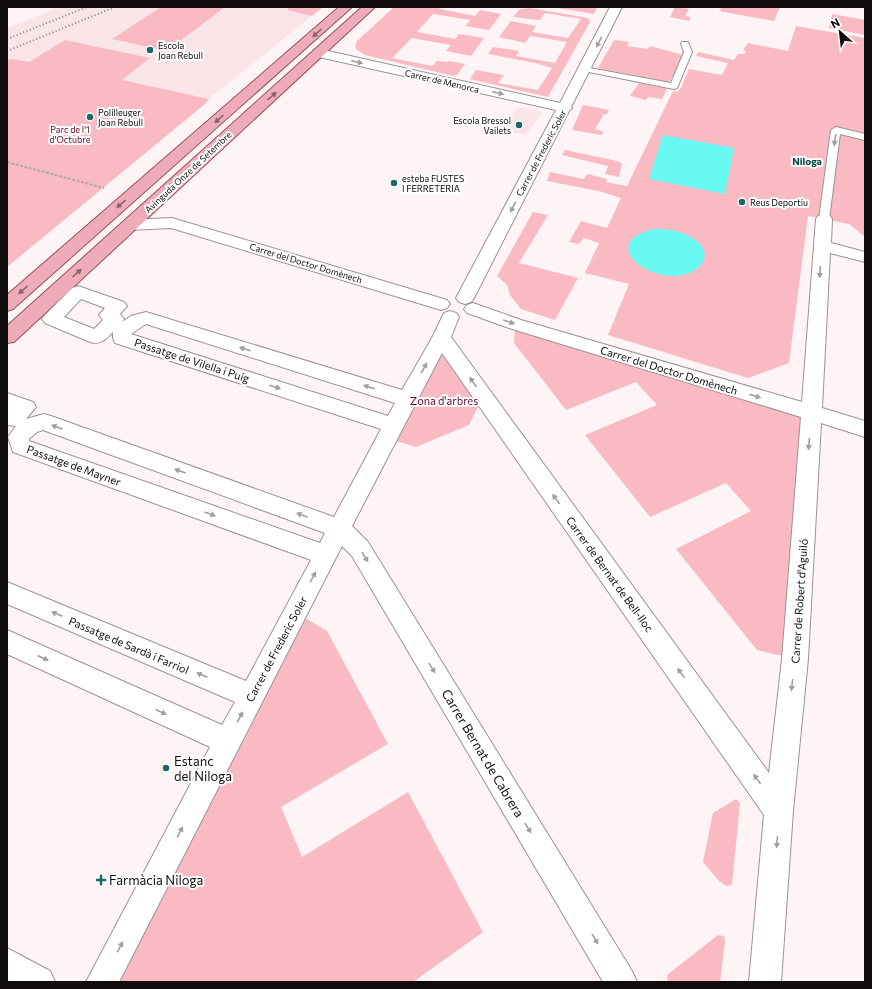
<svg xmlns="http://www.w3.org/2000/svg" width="872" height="989" font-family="Commissioner,sans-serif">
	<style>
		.built { fill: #f9e5e7 }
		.green { fill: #f9bac4 }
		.water { fill: #69f9f3 }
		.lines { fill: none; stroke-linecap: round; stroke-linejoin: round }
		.lane-casing { stroke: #9d9293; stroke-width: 2 }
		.street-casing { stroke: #9d9293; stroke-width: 2 }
		.primary-casing { stroke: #994f5e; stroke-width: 2 }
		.path { stroke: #b0a8a9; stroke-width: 2; stroke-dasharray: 3 1.5; stroke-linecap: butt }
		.lane { fill: #fff; fill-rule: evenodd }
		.street { fill: #fff; fill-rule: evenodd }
		.primary { fill: #eeabb9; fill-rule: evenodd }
		.rail { stroke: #898283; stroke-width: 2; stroke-dasharray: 1 2.5; stroke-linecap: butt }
		.oneway { fill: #8b646c }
		.oneway2 { fill: #a09e9e }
		.poi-dot { fill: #1a6764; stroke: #fff; stroke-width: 1.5 }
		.labels { text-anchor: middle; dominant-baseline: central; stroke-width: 4; stroke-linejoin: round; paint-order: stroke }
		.far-poi-label { font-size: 9px; fill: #110d0d; stroke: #fff; text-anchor: start }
		.far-street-label { font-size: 9px; fill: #110d0d; stroke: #fff }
		.far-park-label { font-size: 9px; fill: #650a29; stroke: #fff }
		.far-neighbourhood-label { font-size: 10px; font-weight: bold; fill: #044745; stroke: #fff }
		.street-label { font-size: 11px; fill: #110d0d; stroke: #fff }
		.park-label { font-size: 11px; fill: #650a29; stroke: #fff }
		.near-street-label { font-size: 13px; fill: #110d0d; stroke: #fff }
		.near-poi-label { font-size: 13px; fill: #110d0d; stroke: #fff; text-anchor: start }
	</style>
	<rect width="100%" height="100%" fill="#fef4f6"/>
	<!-- built -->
	<path class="built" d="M60,7h263l-114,92 -196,-40 -6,1v-32z
		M518,107l24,5 -16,23 -24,-5z"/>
	<!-- green -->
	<path class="green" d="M161,7h64l-58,44 -55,-12z
		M289,7h34l-11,9 -25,-6z
		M394,7h47l-2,2 36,7 5,-6 21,4 -12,16 -23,-4 4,-6 -37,-6 -16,18 38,7 4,-5 25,4 -13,18 -25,-5 5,-6 -39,-7 -20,20 40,8 5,-5 11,1 1,-1 16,3 -8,11 -4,1 -88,-21 -9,-6 -1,-3 2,-5z
		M551,7h46l-3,7z
		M675,7l14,2 -4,7 6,1 -2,4 -19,-4z
		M722,7h58l-6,14 -55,-10z
		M530,8l53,9 6,2 1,3 -42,75 -78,-18 6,-9 28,5 -6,8 40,7 14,-22 -17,-5 -47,-9 5,-7 26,4 -3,5 39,7 12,-21 -37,-6 -5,7 -26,-6 12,-16 25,5 -4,6 36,6 13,-19 -36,-6 -5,7 -27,-3 7,-8z
		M832,14l33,6v15l-36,-7z
		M796,26l69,12v199l-16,-13 -41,-8 -19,147 -41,15 -140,-43 21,-51 -44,-11 14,-30 -15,-5 -5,6 -10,-2 12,-21 26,7 14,-30 -22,-7 -52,-10 3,-9 33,7 5,-5 19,5 -1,3 21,4 46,-95 4,1 4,-4 8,-19 33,6 6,-12 -32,-7 2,-4 36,8 4,-6h6l2,-3 -3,-1 5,-7 40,8z
		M65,40l85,18 -28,22 87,19 -4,5 -198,163v-207l6,-1 16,3z
		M614,40l15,2 -2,4 21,3 2,-3 33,9 -2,7 -12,20 -69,-13 -2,-1z
		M639,83l26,5 2,1 -5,10 -14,-2 -2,3 -16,-4z
		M583,105l26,5 -2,4h-3l-9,15 9,3 -3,3 -29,-5z
		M565,150l52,11 5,2 -3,14 -14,-3 3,-8 -46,-11z
		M533,212l15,3 -29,48 59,15 -23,42 -34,-11 -11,-14 -3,-10 -10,-9z
		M515,324l296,89 -16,246 -38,-9 -81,-101 75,-38 -25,-28 -76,34 -65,-82 72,-30 -21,-23 -70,28 -52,-67z
		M441,338l42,59 -14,28 -53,22 -30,-9z
		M295,612l32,19 61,113 -107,63 21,50 106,-65 75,140 -70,50h-311z
		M736,799l4,4 -8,82 -6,1 -7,-5 -16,-19 10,-49z
		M718,935l6,1 1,5 -5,41h-52l-1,-7z"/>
	<!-- water -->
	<path class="water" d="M663,135l71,13 -9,46 -76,-15z
		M654,229c12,0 24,1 35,7 25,13 18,33 -6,39 -35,8 -86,-32 -29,-46z"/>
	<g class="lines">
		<defs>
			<path id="lane" d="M682,42h6l4,10 -15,36 -3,1 -90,-18 -4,-2 4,-2 87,16 13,-31 -3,-8z
				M836,127l29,7v6l-25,-6 -11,85 -5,3 -5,-3 12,-89z"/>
			<path id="street" d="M610,7h12l-51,100 1,1 -3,3 -95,187 -3,4 -6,2 -6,-2 -3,-4 100,-188 -237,-53 -4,-1 -2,-3 2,-3 4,-1 241,54z
				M824,214l6,2 2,3 -1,24 34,9v10l-35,-9 -8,155 43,13v16l-44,-14 -13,236 -15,152 -12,171h-32l15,-167 -322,-462 -90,173 16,16 264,429 5,11h-34l-251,-426 -10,-10 -223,436h-33l124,-235 -203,-93v-24l215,95 13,-23 -228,-98v-22l239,99 65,-121 -298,-108 -5,-15 8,-11 -9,-1v-17l4,1 -4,-1v-15l26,9 3,5 -10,12 18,-5 7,2 283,101 47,-88 -266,-86 -2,-5v-6c-8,8 -12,13 -23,10l-45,-19 -3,-4 3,-4 27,-27 6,-2 46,16 3,4 -7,8 4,5 -2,3 9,-6 15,-4 256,78 30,-52 12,-25 6,-2 6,2 3,4 -8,20 318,436 13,-114 19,-242 -292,-89 -42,-15 -3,-4 3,-4 6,-2 48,17 281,82 14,-183 2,-3zM81,299l24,9 -6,7 4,5 -9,9 -30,-12zM146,324l249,79 -7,13 -257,-82zM43,430l282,103 -5,10 -291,-102v-2l8,-7z
				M172,218l275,82 3,4 -3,4 -6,2 -270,-82 -42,2 -6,-2 -2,-3 2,-3 6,-2z
				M7,948l43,23 5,11h-48z"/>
			<path id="primary" d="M339,7h13l-339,302 -6,2v-16z
				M362,7h13l-361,335 -7,1v-17z"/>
		</defs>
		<!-- lane casing -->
		<use href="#lane" class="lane-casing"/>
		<!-- street casing -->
		<use href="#street" class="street-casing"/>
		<!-- primary casing -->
		<use href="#primary" class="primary-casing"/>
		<!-- path -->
		<path class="path" d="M7,162l97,26"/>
		<!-- lane -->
		<use href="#lane" class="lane"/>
		<!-- street -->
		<use href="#street" class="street"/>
		<!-- primary -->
		<use href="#primary" class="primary"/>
		<!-- rail -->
		<path class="rail" d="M7,39l80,-32
			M7,51l108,-44"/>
	</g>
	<!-- one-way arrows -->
	<defs><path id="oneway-solid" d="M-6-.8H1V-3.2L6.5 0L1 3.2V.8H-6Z"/></defs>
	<g class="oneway">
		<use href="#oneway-solid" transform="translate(317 33) rotate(138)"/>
		<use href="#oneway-solid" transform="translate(272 96) rotate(-42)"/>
		<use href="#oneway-solid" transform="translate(219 119) rotate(139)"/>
		<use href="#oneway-solid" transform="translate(121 204) rotate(139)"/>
		<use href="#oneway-solid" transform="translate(77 273) rotate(-42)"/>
		<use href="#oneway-solid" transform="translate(23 290) rotate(138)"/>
	</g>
	<g class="oneway2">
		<use href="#oneway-solid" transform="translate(599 42) rotate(117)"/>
		<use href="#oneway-solid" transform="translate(357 62) rotate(13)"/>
		<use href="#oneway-solid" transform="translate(498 93) rotate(13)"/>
		<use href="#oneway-solid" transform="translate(835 140) rotate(99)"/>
		<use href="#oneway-solid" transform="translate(513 207) rotate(118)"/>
		<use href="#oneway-solid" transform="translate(820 272) rotate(94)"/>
		<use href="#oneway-solid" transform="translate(509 322) rotate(19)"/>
		<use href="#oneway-solid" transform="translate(245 349) rotate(-163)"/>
		<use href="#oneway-solid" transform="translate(424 368) rotate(-61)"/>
		<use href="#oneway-solid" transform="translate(473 382) rotate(-125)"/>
		<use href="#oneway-solid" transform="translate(275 387) rotate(18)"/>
		<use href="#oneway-solid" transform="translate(369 387) rotate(-163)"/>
		<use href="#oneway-solid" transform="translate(755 396) rotate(17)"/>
		<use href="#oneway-solid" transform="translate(57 427) rotate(-160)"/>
		<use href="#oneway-solid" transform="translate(809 444) rotate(94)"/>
		<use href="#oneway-solid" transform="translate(180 471) rotate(-160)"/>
		<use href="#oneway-solid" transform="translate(556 499) rotate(-126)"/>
		<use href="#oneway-solid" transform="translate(210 514) rotate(20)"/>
		<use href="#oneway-solid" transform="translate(302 515) rotate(-160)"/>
		<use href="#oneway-solid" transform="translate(365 557) rotate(59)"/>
		<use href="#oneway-solid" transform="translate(313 577) rotate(-62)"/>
		<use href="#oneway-solid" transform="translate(57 614) rotate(-157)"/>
		<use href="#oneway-solid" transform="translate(43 658) rotate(24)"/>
		<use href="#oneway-solid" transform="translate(432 668) rotate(59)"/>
		<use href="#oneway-solid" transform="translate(681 673) rotate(-126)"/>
		<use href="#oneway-solid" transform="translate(202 675) rotate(-157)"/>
		<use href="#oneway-solid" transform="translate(792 685) rotate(96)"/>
		<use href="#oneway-solid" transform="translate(161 712) rotate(24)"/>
		<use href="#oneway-solid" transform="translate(240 717) rotate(-62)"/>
		<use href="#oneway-solid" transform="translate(757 779) rotate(-126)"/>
		<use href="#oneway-solid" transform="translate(528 828) rotate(59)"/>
		<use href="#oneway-solid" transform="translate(180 832) rotate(-62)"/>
		<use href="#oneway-solid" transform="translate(777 842) rotate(95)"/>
		<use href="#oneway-solid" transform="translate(595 939) rotate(59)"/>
		<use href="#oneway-solid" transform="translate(120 947) rotate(-62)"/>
	</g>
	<!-- markers -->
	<g class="poi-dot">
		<circle cx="150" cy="50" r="4"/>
		<circle cx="90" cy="117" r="4"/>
		<circle cx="519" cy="125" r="4"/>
		<circle cx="394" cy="183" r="4"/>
		<circle cx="742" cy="202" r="4"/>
		<circle cx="166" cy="768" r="4"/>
		<path d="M99 874h4v4h4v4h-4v4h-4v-4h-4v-4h4z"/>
	</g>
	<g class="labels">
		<!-- far-poi labels -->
		<g class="far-poi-label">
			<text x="158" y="45">Escola<tspan x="158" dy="10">Joan Rebull</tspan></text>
			<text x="98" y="112">Polilleuger<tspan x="98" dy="10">Joan Rebull</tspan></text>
			<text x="511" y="120" text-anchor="end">Escola Bressol<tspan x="511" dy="10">Vailets</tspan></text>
			<text x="402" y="178">esteba FUSTES<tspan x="402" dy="10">I FERRETERIA</tspan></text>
			<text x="750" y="202">Reus Deportiu</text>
		</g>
		<!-- far-street labels -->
		<g class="far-street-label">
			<text transform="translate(442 81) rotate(13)">Carrer de Menorca</text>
			<text transform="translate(541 153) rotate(-62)">Carrer de Frederic Soler</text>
			<text transform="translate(188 172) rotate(-43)">Avinguda Onze de Setembre</text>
			<text transform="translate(306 263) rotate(17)">Carrer del Doctor Domènech</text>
		</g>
		<!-- far-park labels -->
		<g class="far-park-label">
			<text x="70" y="129">Parc de l'1<tspan x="70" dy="10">d'Octubre</tspan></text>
		</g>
		<!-- far-neighbourhood labels -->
		<g class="far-neighbourhood-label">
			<text x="807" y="161">Niloga</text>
		</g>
		<!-- street labels -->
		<g class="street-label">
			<text transform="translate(192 360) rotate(18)">Passatge de Vilella i Puig</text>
			<text transform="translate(669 370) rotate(17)">Carrer del Doctor Domènech</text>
			<text transform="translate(74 465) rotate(20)">Passatge de Mayner</text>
			<text transform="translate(610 574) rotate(54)">Carrer de Bernat de Bell-lloc</text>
			<text transform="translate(799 601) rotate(-86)">Carrer de Robert d'Aguiló</text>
			<text transform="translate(129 645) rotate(23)">Passatge de Sardà i Farriol</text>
			<text transform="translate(276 649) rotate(-62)">Carrer de Frederic Soler</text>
		</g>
		<!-- park labels -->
		<g class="park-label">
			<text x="444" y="400">Zona d'arbres</text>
		</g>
		<!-- near-street labels -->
		<g class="near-street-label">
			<text transform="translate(483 753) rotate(59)">Carrer Bernat de Cabrera</text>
		</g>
		<!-- near-poi labels -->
		<g class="near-poi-label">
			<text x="174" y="761">Estanc<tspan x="174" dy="15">del Niloga</tspan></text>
			<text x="109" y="880">Farmàcia Niloga</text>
		</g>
	</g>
	<!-- border -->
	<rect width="872" height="989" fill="none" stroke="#110d0d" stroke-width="16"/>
	<!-- north arrow -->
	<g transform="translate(840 32) rotate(332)" stroke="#ffffff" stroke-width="3" paint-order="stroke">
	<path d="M0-3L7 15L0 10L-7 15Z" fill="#110d0d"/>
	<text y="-6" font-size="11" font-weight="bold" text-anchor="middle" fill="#110d0d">N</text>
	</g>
</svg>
